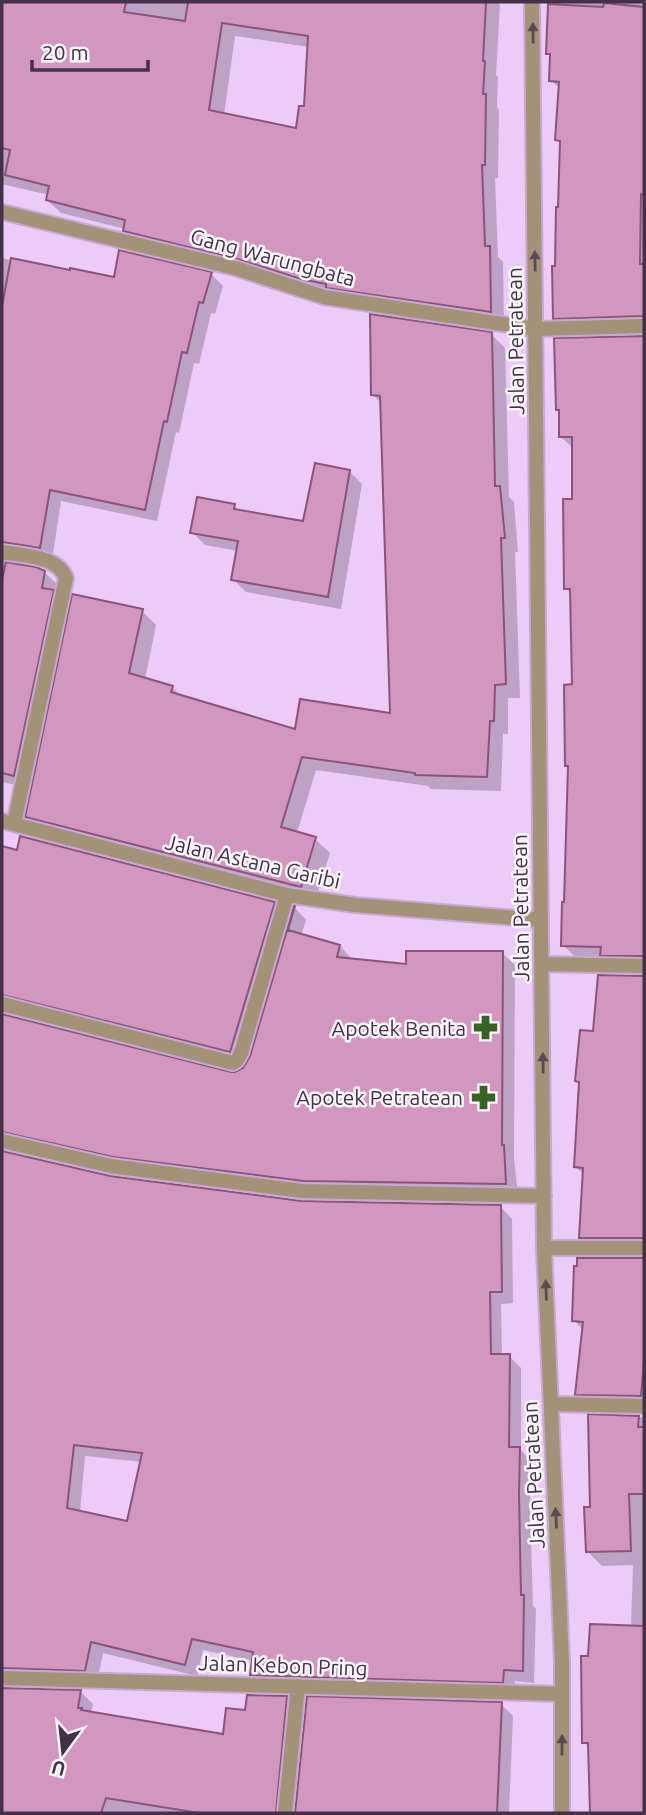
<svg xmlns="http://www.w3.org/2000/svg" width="646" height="1815" font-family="Ubuntu,sans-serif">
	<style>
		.shadow { fill: #0003; fill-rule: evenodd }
		.building { fill: #d396c1; stroke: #8b537b; stroke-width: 2; fill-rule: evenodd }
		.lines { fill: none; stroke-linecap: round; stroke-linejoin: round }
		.minor-casing { stroke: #c8a8d1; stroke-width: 18 }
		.minor { stroke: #a39278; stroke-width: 14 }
		.oneway { fill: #5b4954 }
		.labels { text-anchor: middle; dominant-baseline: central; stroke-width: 5; stroke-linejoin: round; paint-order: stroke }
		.street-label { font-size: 21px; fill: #433148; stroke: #fcf8fd }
		.poi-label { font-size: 21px; fill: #433148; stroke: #fcf8fd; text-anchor: end }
	</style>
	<rect width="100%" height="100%" fill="#edcaf8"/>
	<!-- shadow -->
	<path class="shadow" d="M2,2h495l3,3 -4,70 2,2 -1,30 2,3 -1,68h-3l3,79 5,5 1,63 -162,-24 -203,-57 -14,-15 -64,-16 -14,-13 2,-5 -47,-11zM235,36l74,11 -4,61 -7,22 -74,-15z
		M553,2h91v328l-75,2 -14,-14 7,-174 -5,-4 4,-50 -10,-10 1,-23 -5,-4z
		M2,256l3,3 110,20 96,-5 12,12 -8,28 -4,-1 -12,51 -5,-1 -15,70 -3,-1 -19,89 -96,-20 -9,59 -46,-1 -1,4 39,9 13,12 -2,10 10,10 -39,183 -24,-5z
		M491,334l14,14 4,149 5,5 4,50h-3l5,146h-12v36h-5l-2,57 -70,-2 -3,-3 -112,-16 -19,63 18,6 15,14 -15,48 -273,-70 -15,-14 115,-206 14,14 -11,55 27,7 10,10 114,34 96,-16 -10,-311 -10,-10z
		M644,337v633l-67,-11 -14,-14 7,-176 -3,-3 7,-80 -2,-92 -6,-6 8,-88v-51l-13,-12v-25l-3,-3 -3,-69z
		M349,471l13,13 -21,125 -95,-17 -13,-13 5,-28 -33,-6 -13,-13 42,-26 6,6 64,11z
		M2,847l272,56 12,12 -42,147 -238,-52 -2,6 231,58 9,-5 8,-12 43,-149 11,12 -5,16 39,10 12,13 56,7 94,-13 13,12 -1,192 4,39 -202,-3 -308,-47 -4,5v2l105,24 192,25 199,4 12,13 1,84 -12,1 1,52h7l12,12v82l10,11 -1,47 3,98 3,3 -2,74 -19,-2 -1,13 -250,-7 -12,-12 2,-14 -51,-11 -6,26 -94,-23 -6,29 -91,2 -2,5 77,3 12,12 -2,9 134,23 21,-24 41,-14 12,12 -11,103h-286zM85,1456l57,6 -13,61 -49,-11z
		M600,977h44v275h-49l-15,-14 4,-63 -8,-8 5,-82 -4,-4 18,-48z
		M579,1259h65v151l-53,-1 -14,-15 6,-64 -9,-10z
		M590,1416l54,1v396h-52l-2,-64 -6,-7 6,-84 41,-31 2,-62 -31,1 -14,-14 4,-44z
		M308,1698l193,6 12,12 -4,97h-213z"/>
	<!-- building -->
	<path class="building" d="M2,2h124l-2,10 61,9 3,-19h298l-3,59h2l-2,33h3l-1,71h-3l3,81h5l1,66 -165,-24v-4l-25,-5 -64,-20 -114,-28 2,-11 -79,-20 3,-14 -44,-11 5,-25 -8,-2zM222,23l86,13 -4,70h-5l-3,22 -87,-18z
		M604,3l40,4v188l-3,-1 -1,70h4v52l-91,3 -1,-53h3l1,-59h2l2,-66 -5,-1 4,-58 -10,-1 1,-27h-4l2,-50 55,3z
		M119,250l93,22 -9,31 -4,-1 -12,51 -5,-1 -15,70 -3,-1 -19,89 -95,-20 -10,58 -38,-6v-236l9,-48 59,12v-2l44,9z
		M370,314l122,18 3,154h5l5,52h-4l5,146 -11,1 -1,36h-4l-3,56 -72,-2v-2l-113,-16 -21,70 35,10 -15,50 -276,-70 47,-223 71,15 -14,64 44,13 -2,6 124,37 5,-30 90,14 -10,-317 -9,-1z
		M644,336v620h-44l1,-9 -40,-1 1,-44h2l4,-136h-3l-1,-81 8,-1 -2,-95h-6l-1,-90h9v-62h-13v-27h-3l-2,-72z
		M315,463l35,7 -22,127 -97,-17 7,-39 -48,-8 7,-36 38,7 -1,5 69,12z
		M6,562l30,5 9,4 -3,17 12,2 -40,186 -12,-3v-193z
		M20,836l255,66 -45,150 -228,-57v-149l15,4z
		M294,906h1l-7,24 52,15 -3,12 69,7v-13h97l-1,194h2l2,39 -203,-3 -190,-24 -111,-25v-118l229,58h4l8,-4 7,-12z
		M598,975l46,1v262h-65l4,-70 -9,-1 5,-85 -4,-1 5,-51 13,1z
		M2,1151l108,25 191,25 200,4 1,87h-12l1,62h19l-1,93h11l-1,47 2,101h3l-1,76 -19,-1 -1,13 -253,-8 3,-23 -61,-13 -7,26 -94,-23 -6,29 -83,-3zM74,1445l68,8 -15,68 -60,-13z
		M577,1258h67v103l-3,35 -66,-1 8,-73 -11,-1 2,-55h3z
		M588,1414l51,2 -1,11h6v67h-15l2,57 -45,1 -2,-45h6z
		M590,1624l54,2v187h-54l-2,-70h-6l-1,-87h7z
		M2,1688l79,2 -3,18h4l-1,2 142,24 3,-26 19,2 2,-15 40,1 -11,117h-77l-93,-15 -5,15h-99z
		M307,1696l195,6 -5,111h-202z"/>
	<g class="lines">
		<defs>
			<path id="minor" d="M532,2l12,1246 18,415v150
				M2,212l233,56 89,29 212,32 108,-3
				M2,552c21,4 55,3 64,26l-52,246
				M2,821l285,74 68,10 186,15
				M542,964l102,2
				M2,1004l231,59 4,-3 4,-7 46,-158
				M2,1141l109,25 191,25 242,5
				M544,1248h100
				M551,1404l93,2
				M2,1678l560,16
				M285,1813l13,-127"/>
		</defs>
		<!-- minor casing -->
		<use href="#minor" class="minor-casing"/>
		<!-- minor -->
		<use href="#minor" class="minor"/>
	</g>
	<!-- one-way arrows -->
	<defs><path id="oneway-solid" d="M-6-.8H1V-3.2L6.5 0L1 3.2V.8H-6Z" transform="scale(1.75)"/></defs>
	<g class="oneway">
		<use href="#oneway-solid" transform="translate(533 33) rotate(-91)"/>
		<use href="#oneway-solid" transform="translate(535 261) rotate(-91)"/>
		<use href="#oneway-solid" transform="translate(543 1063) rotate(-91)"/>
		<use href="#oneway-solid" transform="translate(546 1290) rotate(-92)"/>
		<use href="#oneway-solid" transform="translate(556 1518) rotate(-93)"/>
		<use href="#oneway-solid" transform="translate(562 1745) rotate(-90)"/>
	</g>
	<!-- icons -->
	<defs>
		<symbol id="pharmacy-bare" viewBox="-9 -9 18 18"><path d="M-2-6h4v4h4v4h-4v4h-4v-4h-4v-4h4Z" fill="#356322" stroke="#fcf8fd" stroke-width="2.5" paint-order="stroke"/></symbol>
	</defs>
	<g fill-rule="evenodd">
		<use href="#pharmacy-bare" x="468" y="1010" width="35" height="35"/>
		<use href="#pharmacy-bare" x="466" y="1080" width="35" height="35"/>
	</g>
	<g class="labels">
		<!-- street labels -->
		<g class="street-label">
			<text transform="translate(273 257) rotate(15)">Gang Warungbata</text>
			<text transform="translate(515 341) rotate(-91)">Jalan Petratean</text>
			<text transform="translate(253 861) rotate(13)">Jalan Astana Garibi</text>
			<text transform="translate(520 908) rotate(-91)">Jalan Petratean</text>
			<text transform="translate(533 1475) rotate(-93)">Jalan Petratean</text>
			<text transform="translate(283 1665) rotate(2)">Jalan Kebon Pring</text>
		</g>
		<!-- poi labels -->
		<g class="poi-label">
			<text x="466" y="1028">Apotek Benita</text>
			<text x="463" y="1097">Apotek Petratean</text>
		</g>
	</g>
	<!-- border -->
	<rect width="646" height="1815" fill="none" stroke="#433148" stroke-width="7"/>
	<!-- north arrow -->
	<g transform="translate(63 1752) rotate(195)" stroke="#fcf8fd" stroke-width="5" paint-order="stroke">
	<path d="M0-5L12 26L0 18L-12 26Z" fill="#433148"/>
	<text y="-10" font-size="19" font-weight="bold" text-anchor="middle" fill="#433148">U</text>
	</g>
	<!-- scale -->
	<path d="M32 60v10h116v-10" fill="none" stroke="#433148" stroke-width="3.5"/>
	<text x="42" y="60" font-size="21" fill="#433148" stroke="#fcf8fd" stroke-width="5" paint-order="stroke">20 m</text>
</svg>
